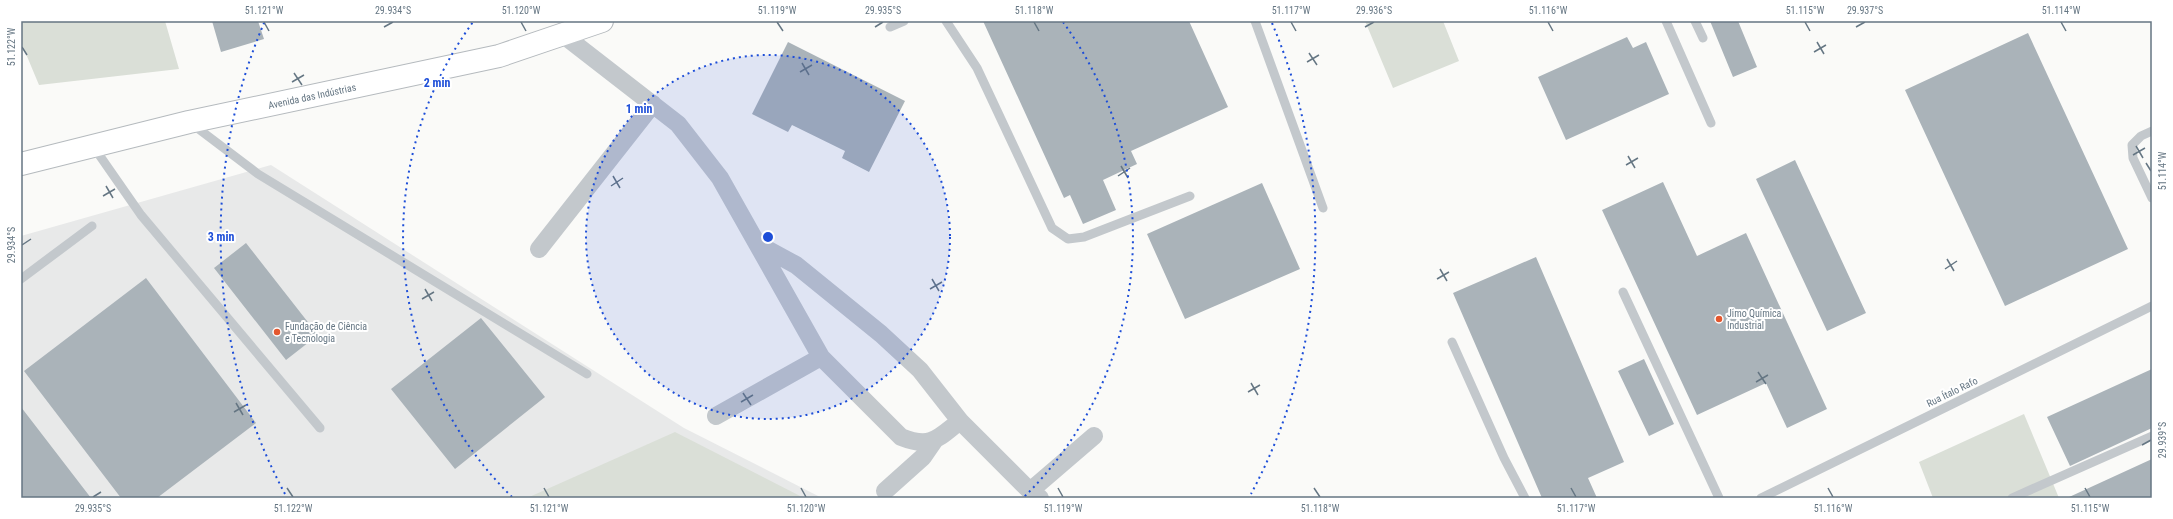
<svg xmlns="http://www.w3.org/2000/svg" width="2173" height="519" font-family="'Roboto Condensed',sans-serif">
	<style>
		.built { fill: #e8e9e9 }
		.green { fill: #dadfd7 }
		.building { fill: #aab3b9 }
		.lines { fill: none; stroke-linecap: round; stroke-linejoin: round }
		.primary-casing { stroke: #b5babe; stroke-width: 24 }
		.service { stroke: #c3c8cc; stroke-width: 9 }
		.minor { stroke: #c3c8cc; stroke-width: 18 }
		.primary { stroke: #fff; stroke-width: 22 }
		.ticks { fill: none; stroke: #657683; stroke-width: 1.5 }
		.ring { fill: none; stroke: #1d4ed8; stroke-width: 2; stroke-dasharray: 2 4 }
		.poi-dot { fill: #e4572e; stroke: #fff; stroke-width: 1.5 }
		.labels { text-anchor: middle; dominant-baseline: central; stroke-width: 4; stroke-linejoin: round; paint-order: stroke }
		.street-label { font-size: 10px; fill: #657683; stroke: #fff }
		.poi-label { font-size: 10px; fill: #657683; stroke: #fff; text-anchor: start }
		.centre { fill: #1d4ed8; stroke: #fff; stroke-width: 2 }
		.ring-label { font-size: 12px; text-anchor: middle; font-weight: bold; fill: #1d4ed8; stroke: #fff; stroke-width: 4; stroke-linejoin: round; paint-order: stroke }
		.neatline { fill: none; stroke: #657683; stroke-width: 1.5 }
		.ticks-label { font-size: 10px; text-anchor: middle; fill: #657683 }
	</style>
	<rect width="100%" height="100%" fill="#fafaf8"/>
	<!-- built -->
	<path class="built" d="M271,165l413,263 138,70h-801v-262z"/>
	<!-- green -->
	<path class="green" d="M21,21h144l14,48 -140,16 -18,-43z
		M1365,21h78l16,40 -66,27z
		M2024,414l35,84h-126l-14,-36z
		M675,432l129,66h-277z"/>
	<!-- building -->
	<path class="building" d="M212,21h46l6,18 -43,13z
		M983,21h206l39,86 -97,44 6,13 -34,16 13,30 -33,14 -13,-29 -6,3z
		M1710,21h28l19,46 -24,10z
		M2028,33l100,216 -123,57 -100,-216z
		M1627,37l6,11 13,-6 23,52 -103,46 -28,-63z
		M788,42l117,59 -36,71 -27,-14 3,-7 -53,-26 -4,7 -36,-18z
		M1795,160l71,153 -39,18 -71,-152z
		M1663,182l34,74 49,-23 81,176 -40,19 -21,-45 -69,32 -95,-205z
		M1262,183l38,86 -115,50 -38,-85z
		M246,243l72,92 -32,25 -72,-92z
		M1536,257l88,205 -36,16 9,20h-55l-89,-205z
		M146,278l110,145 -99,75h-36l-97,-127z
		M481,318l64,79 -90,72 -64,-80z
		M1644,359l30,65 -25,12 -31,-65z
		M2152,369v59l-82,38 -23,-49z
		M21,407l70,91h-70z
		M2152,459v39h-85z"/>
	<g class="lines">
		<defs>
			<g id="primary">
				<path id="s1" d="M21,164l168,-42 310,-66 103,-35"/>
			</g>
		</defs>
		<!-- primary casing -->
		<use href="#primary" class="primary-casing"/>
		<!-- service -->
		<path class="service" d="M946,21l31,47 75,160 16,11 16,-2 106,-41
			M1255,21l68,187
			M1666,21l45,102
			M1695,21l8,17
			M890,27l14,-6
			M192,124l66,50 329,200
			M2152,131l-11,5 -9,9 1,13 19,40
			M93,146l48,69 179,213
			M21,279l71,-53
			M1623,292l96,206
			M1452,342l52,116 21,40
			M1761,498l391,-192
			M2012,498l140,-62"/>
		<!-- minor -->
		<path class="minor" d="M562,34l116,90 42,54 101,179 80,80c30,12 36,2 59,-16l70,70 10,7
			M759,245l37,20 85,69 39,36 40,51
			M539,249l114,-145
			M716,416l105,-59
			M885,491l38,-34 11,-16
			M1030,491l64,-55"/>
		<!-- primary -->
		<use href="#primary" class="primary"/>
	</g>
	<!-- ticks -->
	<path class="ticks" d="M264,22l5,9M521,22l5,9M777,22l6,9M1034,22l5,9M1291,22l5,9M1548,22l5,9M1805,22l5,9M2061,22l5,9M384,27l9,-5M875,27l8,-5M1365,27l9,-5M1856,27l9,-5M1817,42l7,12M22,47l5,8M1814,52l12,-7M1309,53l8,12M1307,62l12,-7M802,63l7,12M800,72l12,-7M294,73l8,12M292,82l12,-7M2136,146l7,12M2133,155l12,-7M1628,156l7,12M2146,163l5,8M1626,165l12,-7M1121,166l7,12M613,176l7,12M1118,176l12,-8M106,186l7,12M611,186l12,-8M103,196l12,-7M22,245l9,-6M1947,259l7,12M1440,269l7,12M1945,269l12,-8M932,279l7,12M1437,279l12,-7M425,289l7,12M930,289l12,-7M422,299l12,-7M1758,372l8,12M1756,382l12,-7M1251,383l7,12M1248,392l12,-7M743,393l8,12M741,402l12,-7M236,403l7,12M234,412l12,-7M2142,445l9,-5M287,488l6,9M544,488l5,9M801,488l5,9M1058,488l5,9M1314,488l6,9M1571,488l5,9M1828,488l5,9M2085,488l5,9M93,497l8,-5"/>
	<!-- distance rings -->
	<circle cx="768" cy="237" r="182" fill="#1d4ed8" fill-opacity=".12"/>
	<g class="ring">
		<circle cx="768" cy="237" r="182"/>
		<path d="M512 497A365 365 0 0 1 473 22M1063 22A365 365 0 0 1 1024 497"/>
		<path d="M285 494A547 547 0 0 1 264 23M1272 23A547 547 0 0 1 1251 494"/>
	</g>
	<!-- markers -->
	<g class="poi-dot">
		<circle cx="1719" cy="319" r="4"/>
		<circle cx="277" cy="332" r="4"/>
	</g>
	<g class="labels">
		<!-- street labels -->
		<g class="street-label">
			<text stroke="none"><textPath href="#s1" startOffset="299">Avenida das Indústrias</textPath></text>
			<text transform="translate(1952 392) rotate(-26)">Rua Ítalo Rafo</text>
		</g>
		<!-- poi labels -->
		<g class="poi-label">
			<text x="1727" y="313">Jimo Química<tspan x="1727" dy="12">Industrial</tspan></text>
			<text x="285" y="326">Fundação de Ciência<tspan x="285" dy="12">e Tecnologia</tspan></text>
		</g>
	</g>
	<circle cx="768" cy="237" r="6" class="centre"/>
	<g class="ring-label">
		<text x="437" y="87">2 min</text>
		<text x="639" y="113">1 min</text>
		<text x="221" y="241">3 min</text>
	</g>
	<!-- border -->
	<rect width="2173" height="519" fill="none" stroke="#ffffff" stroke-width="44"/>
	<rect x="22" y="22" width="2129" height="475" class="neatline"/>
	<g class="ticks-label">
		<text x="264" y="14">51.121°W</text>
		<text x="393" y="14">29.934°S</text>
		<text x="521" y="14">51.120°W</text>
		<text x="777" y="14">51.119°W</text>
		<text x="883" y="14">29.935°S</text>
		<text x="1034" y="14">51.118°W</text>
		<text x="1291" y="14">51.117°W</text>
		<text x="1374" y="14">29.936°S</text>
		<text x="1548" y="14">51.116°W</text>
		<text x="1805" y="14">51.115°W</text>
		<text x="1865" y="14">29.937°S</text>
		<text x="2061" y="14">51.114°W</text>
		<text transform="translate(11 47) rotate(-90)" y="4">51.122°W</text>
		<text transform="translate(2162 171) rotate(-90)" y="4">51.114°W</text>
		<text transform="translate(11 245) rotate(-90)" y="4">29.934°S</text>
		<text transform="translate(2162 440) rotate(-90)" y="4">29.939°S</text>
		<text x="93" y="512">29.935°S</text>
		<text x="293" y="512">51.122°W</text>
		<text x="549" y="512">51.121°W</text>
		<text x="806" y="512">51.120°W</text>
		<text x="1063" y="512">51.119°W</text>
		<text x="1320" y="512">51.118°W</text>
		<text x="1576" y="512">51.117°W</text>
		<text x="1833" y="512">51.116°W</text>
		<text x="2090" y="512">51.115°W</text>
	</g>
</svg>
